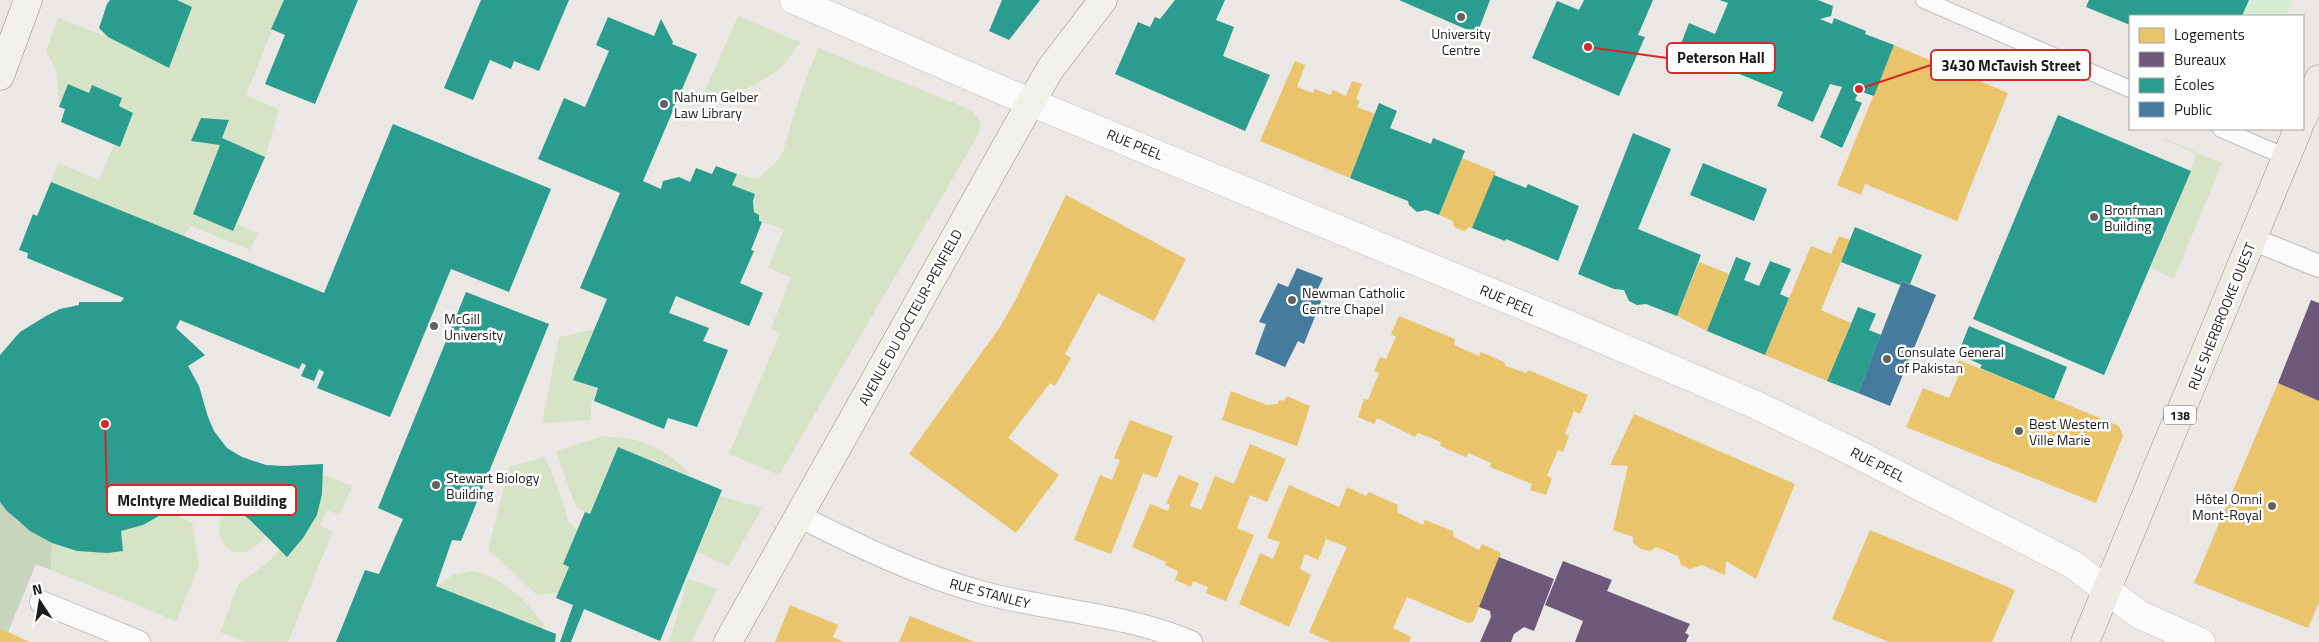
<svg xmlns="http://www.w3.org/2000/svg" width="2319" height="642" font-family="'Titillium Web',sans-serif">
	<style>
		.grass { fill: #d7e3c6 }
		.forest { fill: #c6d5bc }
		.park { fill: #d5ecd4 }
		.homes { fill: #e9c46a }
		.offices { fill: #6d597a }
		.schools { fill: #2a9d8f }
		.public { fill: #457b9d }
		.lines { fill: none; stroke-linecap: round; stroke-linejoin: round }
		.pedestrian-casing { stroke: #c1bfbe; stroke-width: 18 }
		.minor-casing { stroke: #c1bfbe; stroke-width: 24 }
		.tertiary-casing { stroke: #c1bfbe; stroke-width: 29 }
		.secondary-casing { stroke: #90907f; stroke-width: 29 }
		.primary-casing { stroke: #9c9384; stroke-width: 29 }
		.pedestrian { stroke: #fcfbfb; stroke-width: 16 }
		.minor { stroke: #fcfbfb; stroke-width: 22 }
		.tertiary { stroke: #fcfbfb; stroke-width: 28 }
		.secondary { stroke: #f1f0ea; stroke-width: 28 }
		.primary { stroke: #eeeae5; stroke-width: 28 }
		.poi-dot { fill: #636261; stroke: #fff; stroke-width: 2 }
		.labels { text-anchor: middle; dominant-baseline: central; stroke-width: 5; stroke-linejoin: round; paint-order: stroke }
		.shield { fill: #fff; stroke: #5f5f5f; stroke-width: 1 }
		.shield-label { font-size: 12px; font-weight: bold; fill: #1b1b1b }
		.poi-label { font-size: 14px; fill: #1b1b1b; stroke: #fff; text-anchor: start }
		.street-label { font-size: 14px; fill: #1b1b1b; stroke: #fff }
		.leader { fill: none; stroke: #d62828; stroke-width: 2 }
		.callout-dot { fill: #d62828; stroke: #fff; stroke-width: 2 }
		.callout { fill: #fff; stroke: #d62828; stroke-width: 2 }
		.callout-label { font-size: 15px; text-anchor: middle; font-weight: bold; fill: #1b1b1b }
	</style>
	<rect width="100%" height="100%" fill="#eae7e4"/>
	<!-- grass -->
	<path class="grass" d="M177,0h107l-38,95 33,14 -14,48 -43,-19 7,-18 -28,-2 19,27 -27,69 40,17 3,-7 22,9 -8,17 -60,-24 -6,11 -133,-55 7,-19 41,17 15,-36 6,3 13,-33 -14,-8 3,-8 -30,-12 -3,7 -21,-9 -9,23 -2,-35 -11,-21 12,-33 50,19 61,31 23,-61z
		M738,16l62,26c-7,10 -13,20 -22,28 -15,12 -61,35 -79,35z
		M818,48l148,60 7,4 8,11 -3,12 -199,340 -50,-21 51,-121 -9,-4 20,-52 -23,-9 16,-39 -25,-8v-6l-5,-3 1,-18 -23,-9 5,-11 20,5 18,-15 8,-12 15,-51z
		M2163,138l59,25 -48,116 -23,-11 46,-114 -35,-15z
		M595,329l-21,51 24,8 -7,17v15l-49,3 17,-86z
		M603,436c46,3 58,11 91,41l-76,-30 -28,67 -14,-7 -20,-56z
		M545,457l18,45 5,19 10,9 -15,34 6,3 -11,26 -21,2 -49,-45 21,-83z
		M321,474l31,12 -12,29 -13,-5 -7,16 13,5 -45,111h-43l-25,-10 19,-49 27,-19 35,-35z
		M720,496l42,12 -33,58 -32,-14z
		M225,505l24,14 16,15c-8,20 -36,27 -44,5 -5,-10 1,-24 4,-34z
		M167,512l25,10 7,44 -23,55 -125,-51 1,-27c24,10 46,11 71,8l-2,-20 22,-6z
		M471,571c33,5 53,29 73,53l-1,5 -107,-43 17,-11z
		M688,579l29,10 -26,53h-22z"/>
	<!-- forest -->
	<path class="forest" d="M0,502l18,20 34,21 -1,27 -15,-6 -28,68 -8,-3z"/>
	<!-- park -->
	<path class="park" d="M2249,0h44l-6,16h-45z"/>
	<!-- homes -->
	<path class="homes" d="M1894,45l114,48 -51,128 -92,-37 -4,11 -24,-10z
		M1295,61l10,4 -8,22 16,6 2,-4 15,6 3,-5 13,6 6,-15 10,3 -6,15 4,2 -3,6 18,7 -25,64 -90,-37z
		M1462,158l34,14 -24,56 -3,-1 -5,4 -10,-4 -1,-6 -14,-6z
		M1066,195l120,64 -32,62 -56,-28 -33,61 6,4 -16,28 -5,-3 -42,55 51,37 -43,58 -107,-79 91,-127 16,-28z
		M1839,236l11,4 -29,70 30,13 -24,58 -62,-26 46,-109 20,8z
		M1699,262l30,12 -22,57 -30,-15z
		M1399,316l56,23 -1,6 25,11 2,-4 23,10 2,4 20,7 2,-3 60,25 -8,19 -6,-3 -9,23 4,2 -6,16 -5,-2 -11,26 5,2 -6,17 -16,-5 2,-6 -42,-17 1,-4 -22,-10 -3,4 -26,-11 1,-4 -23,-9 -3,4 -38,-19 -3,6 -16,-7 6,-18 4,1 11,-27 -5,-2 6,-14 6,2 10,-22 -5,-3z
		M1959,360l160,66 4,10 -27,67 -190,-76 17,-39 26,10 11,-25 -5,-3z
		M2278,383l41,18v202l-11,25 -114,-45z
		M1231,391l36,14 11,-1 1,-4 5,1 3,-5 23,10 -13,40 -75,-26z
		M1634,414l161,70 -39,95 -30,-18 -1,14 -23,-10 -12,4 -9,-4 -3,-9 -22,-9 -6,4 -9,-2 -8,-6v-6l-20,-7 15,-64 -18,-1z
		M1130,420l43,16 -16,42 -14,-5 -32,81 -37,-14 26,-65 12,5 8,-20 -6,-2z
		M1250,444l36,15 -19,43 -17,-7 -13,33 17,7 -28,66 -20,-8 2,-6 -15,-6 -2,6 -16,-7 3,-9 -13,-6 1,-3 -34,-15 18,-43 18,7 2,-6 -4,-2 13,-28 20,8 -9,23 11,4 14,-34 19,8z
		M1289,485l50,22 8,-20 19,9 3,-4 29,13 -1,7 26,13 2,-5 28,11 1,6 25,13 3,-6 19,9 -28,69 -5,1 -61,-26 -14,31 18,9 -2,5h-79l-21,-10 38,-85 -21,-8 -8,21 -13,-6 -5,15 11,6 -22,52 -50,-23 21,-51 13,6 7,-17 -13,-4z
		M1870,530l145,60 -23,52h-103l-57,-23z
		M790,605l48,20 -5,12 11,5h-69z
		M910,616l65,26h-76z
		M0,629l8,3 22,10h-30z"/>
	<!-- offices -->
	<path class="offices" d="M2311,300l8,3v98l-41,-18z
		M1499,557l55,22 -20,52 -10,-4 -10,7 -3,8h-31l11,-25 -1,-6 -11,-4z
		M1563,561l49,19 -5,11 83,33 -5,9 4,2 -3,7h-111l8,-21 -38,-16z"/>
	<!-- schools -->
	<path class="schools" d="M110,0h67l15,7 -23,61 -61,-31 -9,-9 8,-24z
		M284,0h74l-43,104 -50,-20 20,-49 -14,-6z
		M481,0h88l-30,71 -25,-10 -3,8 -21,-9 -17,40 -29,-12z
		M1002,0h38l-31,40 -20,-9z
		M1175,0h50l-9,20 18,7 -11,29 47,19 -25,56 -130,-57 23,-52 12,5 5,-10 5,2z
		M1399,0h91l-13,34z
		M1584,0h69l-15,35 7,2 -26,59 -87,-38 25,-57 22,9z
		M1719,0h99l15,6 -2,10 -11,3 12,5 2,-6 32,13 -1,3 29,11 -20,51 -15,-5 -4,9 7,3 -20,45 -22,-11 22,-50 -12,-3 -17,38 -36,-16 6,-14 -104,-43 10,-26 26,11 13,-31z
		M2089,0h160l-7,16h-112v9l-44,-18z
		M608,17l46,19 7,-17 12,23 -1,2 25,10 -54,127 18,8 2,-8 16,-4 11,5 6,-14 16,6 4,-8 21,8 -5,11 23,9 -2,7 1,11 5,3v6l3,1 -11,28 3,1 -14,32 23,10 -14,33 -73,-30 -7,17 40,15 -6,13 25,9 -31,77 -29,-9 -4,11 -70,-28 4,-13 -25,-8 34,-81 -27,-11 40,-95 -82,-34 26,-61 21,9 24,-56 -13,-6z
		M68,84l21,9 3,-8 30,13 -3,8 14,7 -13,34 -59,-25 4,-13 -6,-2z
		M1379,103l18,8 -7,17 41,16 2,-6 32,13 -26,64 -13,-5 -9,2 -8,-7 -1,-4 -58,-23z
		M2058,115l133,56 -87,204 -131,-56z
		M201,118l28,2 -7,18 43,19 -32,74 -40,-17 27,-69 -29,-4z
		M393,124l158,65 -42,103 -58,-23 -61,148 -73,-29 7,-16 -5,-3 -5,12 -13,-5 5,-11 -4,-2 -3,6 -119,-49 -4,8 29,27 -17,11 11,20 9,31 6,14 13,17 15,9 24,8 19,1 38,-2 -1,30 -5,21 -14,23 -16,19 -38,-38 -17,-12 -17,-6 -18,1 -22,5 -32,18 -22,6 2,20 -16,2 -30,-2 -25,-8 -22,-12 -23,-20 -7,-9v-147l20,-23 26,-16 14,-7 19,-4v-3h42l3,-4 -97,-40 1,-5 -9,-3 14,-36 4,2 14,-34 273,111z
		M1633,133l38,16 -33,80 63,26 -24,61 -31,-12 -9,1 -8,-4 -5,-11 -10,-1 -36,-15z
		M1703,163l64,26 -13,32 -64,-26z
		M1494,175l32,13 2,-4 51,22 -21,55 -52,-22 -1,2 -33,-13z
		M1855,227l67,28 -12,29 -8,-3 -2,4 -59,-23z
		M1736,257l15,6 -7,17 15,6 11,-25 21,8 -11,25 9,4 -24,57 -58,-24z
		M466,292l83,32 -88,217 -9,-1 -16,46 120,48 -1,8h-219l29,-72 14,4 24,-55 -25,-11z
		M1858,307l18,7 -7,16 12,5 -23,58 -31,-12z
		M1969,326l98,41 -13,32 -74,-31 2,-3 -24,-11z
		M618,447l104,43 -62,151 -76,-32 -13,33h-11l13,-37 -17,-7 13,-31 -6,-3 22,-52 5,2z"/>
	<!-- public -->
	<path class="public" d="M1297,268l26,10 -8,17 7,4 -18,45 -6,-3 -13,26 -30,-13 11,-30 -7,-2 19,-39 10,4z
		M1902,281l34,14 -46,111 -32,-13z"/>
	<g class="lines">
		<defs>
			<path id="pedestrian" d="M1924,0l206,89
				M2221,129l65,28"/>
			<path id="minor" d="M2252,239l67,27
				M799,516c59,30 121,60 185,77 68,18 142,21 207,49
				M41,602l98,40"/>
			<path id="tertiary" d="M794,0l212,92 542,224 208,89 91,44 225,115 68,51 61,27"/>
			<path id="secondary" d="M0,76l28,-76
				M728,642l303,-540 20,-34 52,-68"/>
			<path id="primary" d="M2303,118l16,-39
				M2085,642l213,-513"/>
		</defs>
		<!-- pedestrian casing -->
		<use href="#pedestrian" class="pedestrian-casing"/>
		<!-- minor casing -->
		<use href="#minor" class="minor-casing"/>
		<!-- tertiary casing -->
		<use href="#tertiary" class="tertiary-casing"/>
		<!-- secondary casing -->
		<use href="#secondary" class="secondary-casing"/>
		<!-- primary casing -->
		<use href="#primary" class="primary-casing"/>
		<!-- pedestrian -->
		<use href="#pedestrian" class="pedestrian"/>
		<!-- minor -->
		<use href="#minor" class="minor"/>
		<!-- tertiary -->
		<use href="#tertiary" class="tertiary"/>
		<!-- secondary -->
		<use href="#secondary" class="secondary"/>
		<!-- primary -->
		<use href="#primary" class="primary"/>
	</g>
	<!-- markers -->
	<g class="poi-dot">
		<circle cx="1461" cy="17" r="5"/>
		<circle cx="664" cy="104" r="5"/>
		<circle cx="2094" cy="217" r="5"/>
		<circle cx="1292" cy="300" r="5"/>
		<circle cx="434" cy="326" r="5"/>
		<circle cx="1887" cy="359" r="5"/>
		<circle cx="2019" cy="431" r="5"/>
		<circle cx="436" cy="485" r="5"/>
		<circle cx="2272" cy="506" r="5"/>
	</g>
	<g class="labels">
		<!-- shield labels -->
		<rect class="shield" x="2164" y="405.5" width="32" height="19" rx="4"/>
		<g class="shield-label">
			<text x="2180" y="415">138</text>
		</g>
		<!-- poi labels -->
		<g class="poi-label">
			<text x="1461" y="33" text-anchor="middle">University<tspan x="1461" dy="16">Centre</tspan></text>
			<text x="674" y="96">Nahum Gelber<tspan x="674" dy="16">Law Library</tspan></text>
			<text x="2104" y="209">Bronfman<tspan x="2104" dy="16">Building</tspan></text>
			<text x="1302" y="292">Newman Catholic<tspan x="1302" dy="16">Centre Chapel</tspan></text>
			<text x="444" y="318">McGill<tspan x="444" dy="16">University</tspan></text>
			<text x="1897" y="351">Consulate General<tspan x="1897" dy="16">of Pakistan</tspan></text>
			<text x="2029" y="423">Best Western<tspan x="2029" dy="16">Ville Marie</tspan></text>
			<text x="446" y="477">Stewart Biology<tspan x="446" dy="16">Building</tspan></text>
			<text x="2262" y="498" text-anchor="end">Hôtel Omni<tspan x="2262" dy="16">Mont-Royal</tspan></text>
		</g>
		<!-- street labels -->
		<g class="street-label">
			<text transform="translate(1135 144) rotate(22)">RUE PEEL</text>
			<text transform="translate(1508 300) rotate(23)">RUE PEEL</text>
			<text transform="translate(2221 316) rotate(-68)">RUE SHERBROOKE OUEST</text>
			<text transform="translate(910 317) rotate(-61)">AVENUE DU DOCTEUR-PENFIELD</text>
			<text transform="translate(1878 464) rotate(27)">RUE PEEL</text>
			<text transform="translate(990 593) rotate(15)">RUE STANLEY</text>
		</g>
	</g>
	<!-- callouts -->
	<path class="leader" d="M1588 47L1667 58M1859 89L1931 65M105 424L107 500"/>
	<g class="callout-dot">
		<circle cx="1588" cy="47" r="5"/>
		<circle cx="1859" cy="89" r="5"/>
		<circle cx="105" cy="424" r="5"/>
	</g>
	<g class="callout">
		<rect x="1667" y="43" width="108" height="30" rx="5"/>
		<rect x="1931" y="50" width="159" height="30" rx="5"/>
		<rect x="107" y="485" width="189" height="30" rx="5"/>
	</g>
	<g class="callout-label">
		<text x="1721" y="63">Peterson Hall</text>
		<text x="2011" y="71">3430 McTavish Street</text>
		<text x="202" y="506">McIntyre Medical Building</text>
	</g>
	<!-- legend -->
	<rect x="2129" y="15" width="175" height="115" fill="#ffffff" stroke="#a4a4a4"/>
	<rect x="2139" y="28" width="25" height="15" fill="#e9c46a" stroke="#a4a4a4"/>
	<text x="2174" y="40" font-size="15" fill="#1b1b1b">Logements</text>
	<rect x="2139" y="52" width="25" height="15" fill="#6d597a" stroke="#a4a4a4"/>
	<text x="2174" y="65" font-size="15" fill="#1b1b1b">Bureaux</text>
	<rect x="2139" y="78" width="25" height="15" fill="#2a9d8f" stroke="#a4a4a4"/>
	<text x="2174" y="90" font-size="15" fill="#1b1b1b">Écoles</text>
	<rect x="2139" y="102" width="25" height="15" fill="#457b9d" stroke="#a4a4a4"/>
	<text x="2174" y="115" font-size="15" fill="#1b1b1b">Public</text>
	<!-- north arrow -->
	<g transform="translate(40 602) rotate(348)" stroke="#ffffff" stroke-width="4" paint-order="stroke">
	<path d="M0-4L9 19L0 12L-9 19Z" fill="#1b1b1b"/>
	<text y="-8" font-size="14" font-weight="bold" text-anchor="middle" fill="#1b1b1b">N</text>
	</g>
</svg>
